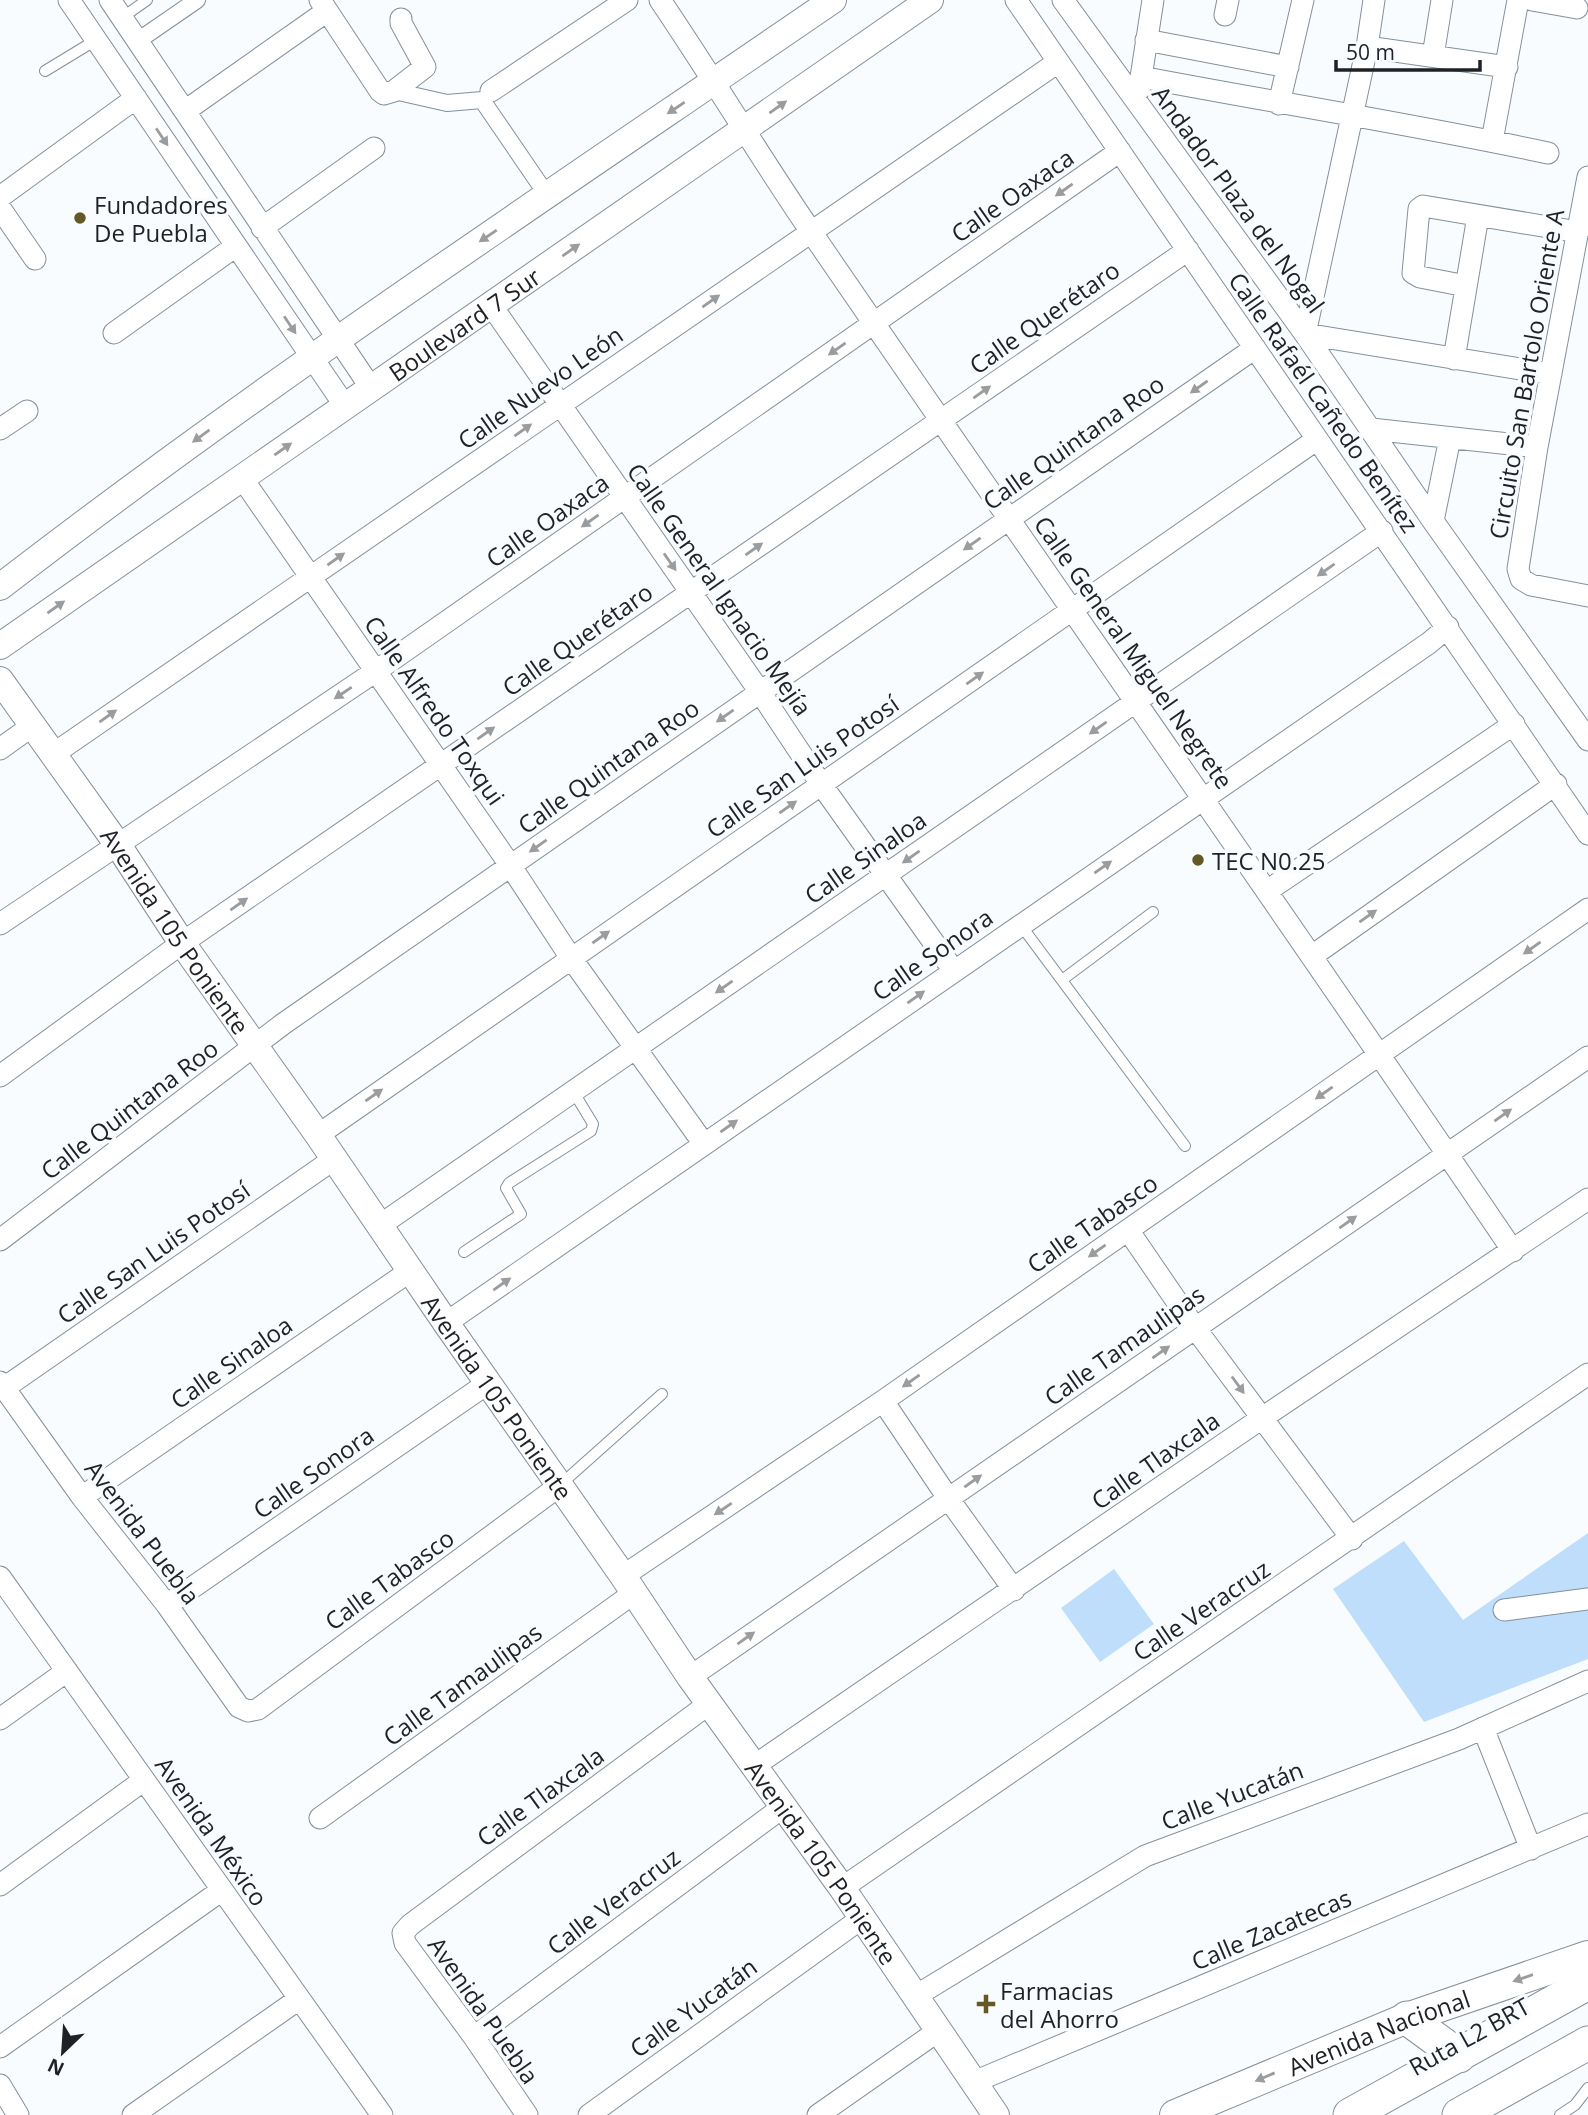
<svg xmlns="http://www.w3.org/2000/svg" width="1588" height="2115" font-family="'Open Sans',sans-serif">
	<style>
		.green { fill: #bedefb }
		.lines { fill: none; stroke-linecap: round; stroke-linejoin: round }
		.service-casing { stroke: #84909b; stroke-width: 12 }
		.pedestrian-casing { stroke: #84909b; stroke-width: 18 }
		.minor-casing { stroke: #84909b; stroke-width: 23 }
		.tertiary-casing { stroke: #84909b; stroke-width: 28 }
		.secondary-casing { stroke: #84909b; stroke-width: 32 }
		.primary-casing { stroke: #84909b; stroke-width: 35 }
		.service { stroke: #fff; stroke-width: 10 }
		.pedestrian { stroke: #fff; stroke-width: 16 }
		.minor { stroke: #fff; stroke-width: 21 }
		.tertiary { stroke: #fff; stroke-width: 26 }
		.secondary { stroke: #fff; stroke-width: 30 }
		.primary { stroke: #fff; stroke-width: 33 }
		.oneway { fill: #9a9c9e }
		.poi-dot { fill: #645925; stroke: #f9fcfe; stroke-width: 2.5 }
		.labels { text-anchor: middle; dominant-baseline: central; stroke-width: 7; stroke-linejoin: round; paint-order: stroke }
		.street-label { font-size: 24px; fill: #1e2227; stroke: #f9fcfe }
		.poi-label { font-size: 24px; fill: #1e2227; stroke: #f9fcfe; text-anchor: start }
	</style>
	<rect width="100%" height="100%" fill="#f9fcfe"/>
	<!-- green -->
	<path class="green" d="M1588,1533v126l-164,63 -91,-133 71,-48 59,79z
		M1114,1569l40,55 -54,38 -39,-54z"/>
	<g class="lines">
		<defs>
			<path id="service" d="M123,17l24,-17
				M45,71l51,-31
				M1020,924l165,222
				M1062,980l91,-68
				M464,1252l57,-38 -15,-26 3,-5 82,-52 2,-7 -20,-33
				M560,1485l102,-91
				M1560,2115l15,-10 13,-17"/>
			<path id="pedestrian" d="M139,40l58,-40
				M394,91l53,12 35,-3 65,95"/>
			<path id="minor" d="M69,0l276,406
				M110,0l261,388
				M320,0l60,91 4,3 10,-3 31,-24 -24,-44v-4
				M660,0c53,78 101,159 154,236 232,339 469,675 699,1015
				M1016,0l572,834
				M1063,0l242,334 128,187 155,219
				M1374,0l-7,47 -62,287 246,40
				M1532,0l45,8
				M1225,15l3,-15
				M1146,40l142,27
				M1367,47l140,20
				M1433,56l9,-56
				M1141,77c136,26 272,47 407,76
				M1139,90l14,-90
				M491,91l136,-91
				M1279,104l24,-104
				M185,111l142,-100
				M1492,141l26,-141
				M1588,177l-51,270 -19,122 3,10 10,6 57,11
				M0,197l136,-99
				M0,208l35,51
				M262,228l112,-80
				M1466,286l-46,-9 -7,-4 6,-64 4,-3 155,26
				M491,305l269,387 61,92 133,187
				M114,333l122,-87
				M1454,359l24,-143
				M0,429l27,-18
				M1371,429l166,18
				M242,478l268,387 61,93 133,186
				M1433,521l17,-83
				M0,749l32,-23
				M52,755l1006,-693
				M1267,891l247,-167
				M0,924l376,-253 744,-520
				M1312,956l244,-172
				M0,1076l182,-133 1006,-693
				M318,1135l998,-695
				M379,1226l1003,-695
				M1128,1230l67,98 157,211
				M0,1240l283,-216 972,-676
				M446,1323l983,-680 19,-16
				M0,1382l82,115 85,108 72,102 9,4 10,-2 301,-223
				M4,1388l330,-229
				M883,1401l65,97 66,92
				M82,1497l328,-226
				M623,1576l260,-175 705,-492
				M0,1577l382,538
				M167,1605l321,-222
				M1504,1610l84,-11
				M690,1677l898,-620
				M0,1719l67,-48
				M1483,1728l48,121
				M754,1766l508,-348 326,-219
				M320,1818l314,-225
				M0,1885l144,-105
				M842,1888l746,-514
				M914,1997l231,-141 314,-117 129,-58
				M474,2037l309,-230
				M0,2047l222,-157
				M974,2082l614,-258
				M0,2085l18,30
				M133,2115l166,-116
				M527,2115l-53,-78 -69,-94 -2,-10 7,-8 300,-222
				M589,2115l273,-197
				M818,2115l120,-84"/>
			<g id="tertiary">
				<path d="M0,587c269,-208 553,-395 833,-587"/>
				<path id="s1" d="M0,646l930,-646"/>
				<path id="s2" d="M0,680l118,165 64,98 136,192 128,188 177,253 67,101 152,211 154,227"/>
			</g>
			<g id="secondary">
				<path id="s3" d="M1175,2115l232,-97 181,-62"/>
			</g>
			<path id="primary" d="M1407,2018l52,38
				M1350,2115l238,-132
				M1459,2115l129,-72"/>
		</defs>
		<!-- service casing -->
		<use href="#service" class="service-casing"/>
		<!-- pedestrian casing -->
		<use href="#pedestrian" class="pedestrian-casing"/>
		<!-- minor casing -->
		<use href="#minor" class="minor-casing"/>
		<!-- tertiary casing -->
		<use href="#tertiary" class="tertiary-casing"/>
		<!-- secondary casing -->
		<use href="#secondary" class="secondary-casing"/>
		<!-- primary casing -->
		<use href="#primary" class="primary-casing"/>
		<!-- service -->
		<use href="#service" class="service"/>
		<!-- pedestrian -->
		<use href="#pedestrian" class="pedestrian"/>
		<!-- minor -->
		<use href="#minor" class="minor"/>
		<!-- tertiary -->
		<use href="#tertiary" class="tertiary"/>
		<!-- secondary -->
		<use href="#secondary" class="secondary"/>
		<!-- primary -->
		<use href="#primary" class="primary"/>
	</g>
	<!-- one-way arrows -->
	<defs><path id="oneway-solid" d="M-6-.8H1V-3.2L6.5 0L1 3.2V.8H-6Z" transform="scale(1.75)"/></defs>
	<g class="oneway">
		<use href="#oneway-solid" transform="translate(778 107) rotate(-35)"/>
		<use href="#oneway-solid" transform="translate(676 108) rotate(146)"/>
		<use href="#oneway-solid" transform="translate(162 137) rotate(56)"/>
		<use href="#oneway-solid" transform="translate(1064 190) rotate(145)"/>
		<use href="#oneway-solid" transform="translate(488 236) rotate(146)"/>
		<use href="#oneway-solid" transform="translate(571 250) rotate(-35)"/>
		<use href="#oneway-solid" transform="translate(711 301) rotate(-35)"/>
		<use href="#oneway-solid" transform="translate(290 325) rotate(56)"/>
		<use href="#oneway-solid" transform="translate(837 349) rotate(145)"/>
		<use href="#oneway-solid" transform="translate(1199 387) rotate(145)"/>
		<use href="#oneway-solid" transform="translate(982 392) rotate(-35)"/>
		<use href="#oneway-solid" transform="translate(523 430) rotate(-35)"/>
		<use href="#oneway-solid" transform="translate(201 436) rotate(144)"/>
		<use href="#oneway-solid" transform="translate(283 449) rotate(-35)"/>
		<use href="#oneway-solid" transform="translate(590 521) rotate(145)"/>
		<use href="#oneway-solid" transform="translate(972 544) rotate(145)"/>
		<use href="#oneway-solid" transform="translate(754 549) rotate(-35)"/>
		<use href="#oneway-solid" transform="translate(336 559) rotate(-35)"/>
		<use href="#oneway-solid" transform="translate(670 562) rotate(55)"/>
		<use href="#oneway-solid" transform="translate(1326 570) rotate(145)"/>
		<use href="#oneway-solid" transform="translate(56 607) rotate(-35)"/>
		<use href="#oneway-solid" transform="translate(975 678) rotate(-35)"/>
		<use href="#oneway-solid" transform="translate(343 693) rotate(146)"/>
		<use href="#oneway-solid" transform="translate(108 716) rotate(-35)"/>
		<use href="#oneway-solid" transform="translate(725 716) rotate(145)"/>
		<use href="#oneway-solid" transform="translate(1098 728) rotate(145)"/>
		<use href="#oneway-solid" transform="translate(486 733) rotate(-35)"/>
		<use href="#oneway-solid" transform="translate(788 807) rotate(-35)"/>
		<use href="#oneway-solid" transform="translate(538 846) rotate(145)"/>
		<use href="#oneway-solid" transform="translate(911 857) rotate(145)"/>
		<use href="#oneway-solid" transform="translate(1103 867) rotate(-35)"/>
		<use href="#oneway-solid" transform="translate(239 904) rotate(-35)"/>
		<use href="#oneway-solid" transform="translate(1368 916) rotate(-35)"/>
		<use href="#oneway-solid" transform="translate(601 937) rotate(-35)"/>
		<use href="#oneway-solid" transform="translate(1532 948) rotate(145)"/>
		<use href="#oneway-solid" transform="translate(724 987) rotate(145)"/>
		<use href="#oneway-solid" transform="translate(916 997) rotate(-35)"/>
		<use href="#oneway-solid" transform="translate(1324 1093) rotate(145)"/>
		<use href="#oneway-solid" transform="translate(374 1095) rotate(-35)"/>
		<use href="#oneway-solid" transform="translate(1503 1115) rotate(-35)"/>
		<use href="#oneway-solid" transform="translate(729 1126) rotate(-35)"/>
		<use href="#oneway-solid" transform="translate(1348 1222) rotate(-35)"/>
		<use href="#oneway-solid" transform="translate(1097 1251) rotate(145)"/>
		<use href="#oneway-solid" transform="translate(502 1284) rotate(-35)"/>
		<use href="#oneway-solid" transform="translate(1161 1352) rotate(-35)"/>
		<use href="#oneway-solid" transform="translate(911 1381) rotate(145)"/>
		<use href="#oneway-solid" transform="translate(1238 1385) rotate(54)"/>
		<use href="#oneway-solid" transform="translate(973 1481) rotate(-35)"/>
		<use href="#oneway-solid" transform="translate(723 1509) rotate(146)"/>
		<use href="#oneway-solid" transform="translate(746 1638) rotate(-35)"/>
		<use href="#oneway-solid" transform="translate(1523 1978) rotate(161)"/>
		<use href="#oneway-solid" transform="translate(1265 2077) rotate(157)"/>
	</g>
	<!-- markers -->
	<g class="poi-dot">
		<circle cx="80" cy="218" r="7"/>
		<circle cx="1198" cy="860" r="7"/>
		<path d="M982.5 1993.5h7v7h7v7h-7v7h-7v-7h-7v-7h7z"/>
	</g>
	<g class="labels">
		<!-- street labels -->
		<g class="street-label">
			<text transform="translate(1012 195) rotate(-35)">Calle Oaxaca</text>
			<text transform="translate(1239 199) rotate(54)">Andador Plaza del Nogal</text>
			<text transform="translate(1044 317) rotate(-35)">Calle Querétaro</text>
			<text stroke="none"><textPath href="#s1" startOffset="565">Boulevard 7 Sur</textPath></text>
			<text transform="translate(1526 374) rotate(-80)">Circuito San Bartolo Oriente A</text>
			<text transform="translate(540 387) rotate(-35)">Calle Nuevo León</text>
			<text transform="translate(1324 402) rotate(55)">Calle Rafaél Cañedo Benítez</text>
			<text transform="translate(1073 442) rotate(-35)">Calle Quintana Roo</text>
			<text transform="translate(547 520) rotate(-35)">Calle Oaxaca</text>
			<text transform="translate(720 589) rotate(55)">Calle General Ignacio Mejía</text>
			<text transform="translate(577 639) rotate(-35)">Calle Querétaro</text>
			<text transform="translate(1134 652) rotate(55)">Calle General Miguel Negrete</text>
			<text transform="translate(435 710) rotate(55)">Calle Alfredo Toxqui</text>
			<text transform="translate(608 766) rotate(-35)">Calle Quintana Roo</text>
			<text transform="translate(802 766) rotate(-35)">Calle San Luis Potosí</text>
			<text transform="translate(865 857) rotate(-35)">Calle Sinaloa</text>
			<text stroke="none"><textPath href="#s2" startOffset="306">Avenida 105 Poniente</textPath></text>
			<text transform="translate(932 954) rotate(-35)">Calle Sonora</text>
			<text transform="translate(129 1109) rotate(-37)">Calle Quintana Roo</text>
			<text transform="translate(1092 1223) rotate(-35)">Calle Tabasco</text>
			<text transform="translate(153 1252) rotate(-35)">Calle San Luis Potosí</text>
			<text transform="translate(1124 1345) rotate(-35)">Calle Tamaulipas</text>
			<text transform="translate(231 1362) rotate(-35)">Calle Sinaloa</text>
			<text stroke="none"><textPath href="#s2" startOffset="873">Avenida 105 Poniente</textPath></text>
			<text transform="translate(1155 1460) rotate(-35)">Calle Tlaxcala</text>
			<text transform="translate(313 1472) rotate(-35)">Calle Sonora</text>
			<text transform="translate(143 1532) rotate(53)">Avenida Puebla</text>
			<text transform="translate(389 1579) rotate(-36)">Calle Tabasco</text>
			<text transform="translate(1201 1610) rotate(-34)">Calle Veracruz</text>
			<text transform="translate(462 1684) rotate(-36)">Calle Tamaulipas</text>
			<text transform="translate(1232 1795) rotate(-21)">Calle Yucatán</text>
			<text transform="translate(540 1796) rotate(-36)">Calle Tlaxcala</text>
			<text transform="translate(212 1831) rotate(55)">Avenida México</text>
			<text stroke="none"><textPath href="#s2" startOffset="1440">Avenida 105 Poniente</textPath></text>
			<text transform="translate(613 1901) rotate(-37)">Calle Veracruz</text>
			<text transform="translate(1271 1929) rotate(-23)">Calle Zacatecas</text>
			<text transform="translate(693 2007) rotate(-36)">Calle Yucatán</text>
			<text transform="translate(484 2010) rotate(55)">Avenida Puebla</text>
			<text stroke="none"><textPath href="#s3" startOffset="220">Avenida Nacional</textPath></text>
			<text transform="translate(1469 2036) rotate(-29)">Ruta L2 BRT</text>
		</g>
		<!-- poi labels -->
		<g class="poi-label">
			<text x="94" y="204">Fundadores<tspan x="94" dy="28">De Puebla</tspan></text>
			<text x="1212" y="860">TEC N0.25</text>
			<text x="1000" y="1990">Farmacias<tspan x="1000" dy="28">del Ahorro</tspan></text>
		</g>
	</g>
	<!-- north arrow -->
	<g transform="translate(63 2052) rotate(205)" stroke="#f9fcfe" stroke-width="5" paint-order="stroke">
	<path d="M0-5L12 26L0 18L-12 26Z" fill="#1e2227"/>
	<text y="-10" font-size="19" font-weight="bold" text-anchor="middle" fill="#1e2227">N</text>
	</g>
	<!-- scale -->
	<path d="M1336 60v10h144v-10" fill="none" stroke="#1e2227" stroke-width="3.5"/>
	<text x="1346" y="60" font-size="21" fill="#1e2227" stroke="#f9fcfe" stroke-width="5" paint-order="stroke">50 m</text>
</svg>
